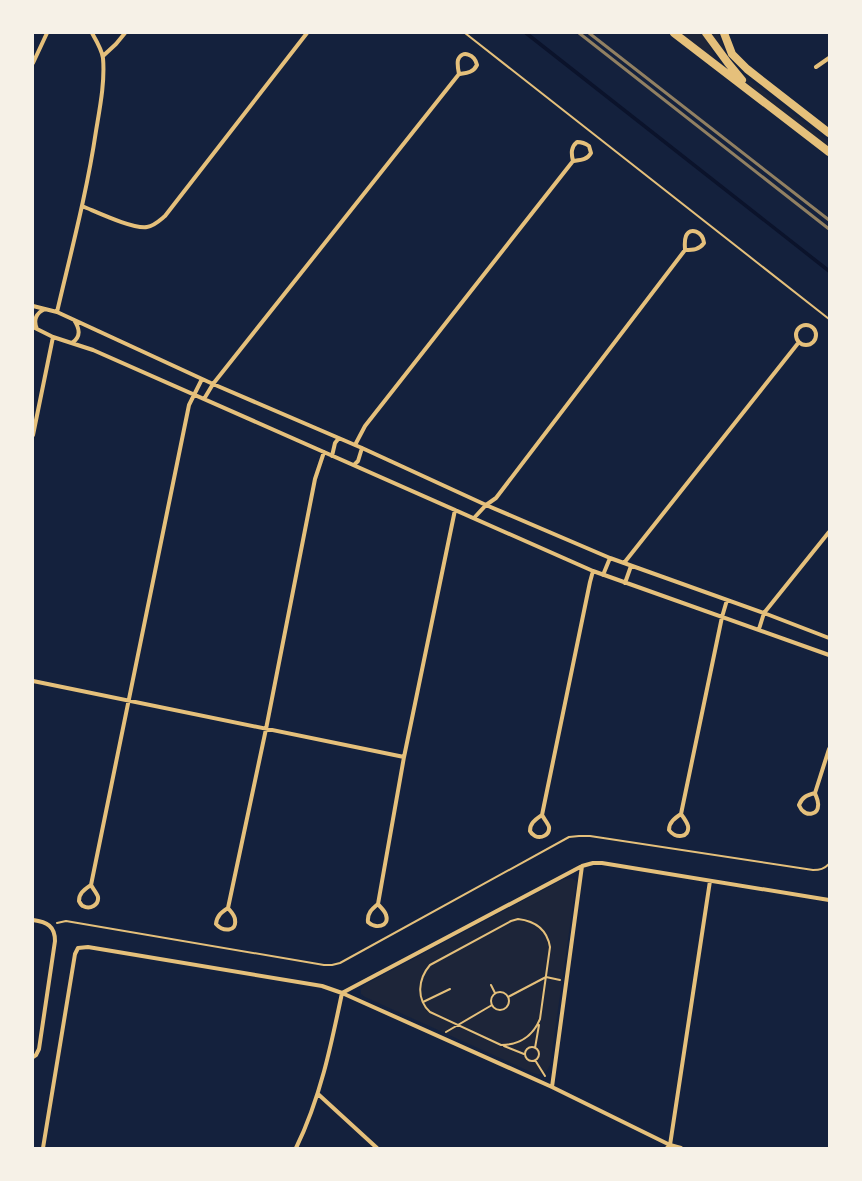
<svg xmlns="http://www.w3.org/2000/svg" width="862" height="1181" font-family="'IBM Plex Sans',sans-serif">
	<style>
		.green { fill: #1d2539 }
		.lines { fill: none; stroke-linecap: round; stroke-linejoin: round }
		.stream { stroke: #0b132b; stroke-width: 3.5 }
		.path { stroke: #e5c07b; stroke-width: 2 }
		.minor { stroke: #e5c07b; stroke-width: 4 }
		.secondary { stroke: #e5c07b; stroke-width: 8 }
		.rail { stroke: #918062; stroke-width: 3 }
	</style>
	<rect width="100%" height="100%" fill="#14213d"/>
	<!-- green -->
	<path class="green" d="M680,33h22l6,9 7,16 -3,-1z
		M712,33h6l8,20 11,17 92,72v6l-71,-55 -15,-14 -27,-38z
		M572,878l4,3v3l-26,181c-4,8 -8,11 -17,8l-168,-76 -4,-3v-5l5,-5 198,-105z"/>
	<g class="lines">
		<!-- stream -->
		<path class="stream" d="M526,33l303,238"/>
		<!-- path -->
		<path class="path" d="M465,33l364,286
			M518,919c17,2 29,10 32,28l-10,72c-7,17 -21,26 -39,26l-71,-33c-14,-13 -12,-33 0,-47l81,-44z
			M57,923l9,-2 258,44h8l8,-2 229,-126 10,-1h11l223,34c7,0 11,-1 16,-6
			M491,985l4,8
			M491 1001a9 9 0 1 1 18 0a9 9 0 1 1-18 0Z
			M508,997l38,-20 14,3
			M423,1002l27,-13
			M446,1032l46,-27
			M504,1046l20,8
			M525 1054a7 7 0 1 1 14 0a7 7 0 1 1-14 0Z
			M535,1048l4,-23
			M535,1060l10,16
			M33,1087v1"/>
		<!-- minor -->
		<path class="minor" d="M103,56l13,-12 9,-11
			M33,63l14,-30
			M816,67l13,-9
			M82,206c15,6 50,23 65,21 7,-1 12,-6 18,-11l142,-183
			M33,306l24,6 156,72 149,64 124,57 124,53 154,55 65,25
			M57,312c14,-60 30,-120 39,-181 4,-24 9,-49 7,-73 -1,-8 -7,-18 -11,-25
			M796 335a10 10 0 1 1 20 0a10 10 0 1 1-20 0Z
			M33,327l20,10 40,13 500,221 236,84
			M37,329c-4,-9 -1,-16 8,-20
			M72,343c9,-6 8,-14 2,-23
			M204,399l9,-15 246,-310c7,-1 14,-1 18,-9 -2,-10 -15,-16 -19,-5 -1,4 0,9 1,14
			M33,435l20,-98
			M355,445l10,-19 208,-265c-2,-8 -2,-14 4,-19 5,0 8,1 12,4l2,7c-4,7 -10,7 -18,8
			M332,456l3,-13 4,-5
			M354,465l4,-4 4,-13
			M474,518l12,-13 10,-7 189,-248c0,-4 -1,-9 1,-14 4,-10 17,-4 18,7 -5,7 -11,7 -19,7
			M624,563l175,-221
			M603,575l7,-17
			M625,583l6,-17
			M759,629l5,-16 65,-81
			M33,681l371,76
			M815,793c-8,2 -13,4 -16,12 1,2 2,5 4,6 5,5 15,3 15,-5 1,-5 -2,-9 -3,-13l14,-44
			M681,814c3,4 6,8 7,12 2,12 -13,13 -19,4 0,-8 6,-12 12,-16l41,-197 5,-17
			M542,815c2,4 6,8 7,12 1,8 -8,12 -14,9 -2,-1 -4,-3 -5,-5 0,-8 5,-11 12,-16l48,-233 3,-11
			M91,885c2,4 6,8 7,12 1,8 -8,13 -15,9 -1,0 -3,-3 -4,-5 0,-8 5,-11 12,-16l98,-480 13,-26
			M378,904c3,4 7,7 8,11 4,12 -11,14 -18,7 -1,-9 4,-13 10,-18l26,-147 51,-247
			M228,908c3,4 7,7 7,12 2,12 -12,12 -19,4 1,-9 6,-12 12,-16l38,-179 49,-250 9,-27
			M33,920c14,2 22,6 22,21l-16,108 -3,6 -3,2
			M552,1087l30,-221
			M318,1094l59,54
			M43,1148l32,-194 3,-6 10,-1 234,39 20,7 210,94 118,58 11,3
			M296,1148c24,-49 35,-102 46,-155l240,-127 11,-3h9l227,37
			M667,1148l3,-3 40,-264"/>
		<!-- secondary -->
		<path class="secondary" d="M674,33l155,119
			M706,33l22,30 14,17
			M724,33l8,21 15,15 82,64"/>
		<!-- rail -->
		<path class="rail" d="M579,33l250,196
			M589,33l240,187"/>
	</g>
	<!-- border -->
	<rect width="862" height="1181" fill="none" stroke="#f6f1e7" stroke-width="68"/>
</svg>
